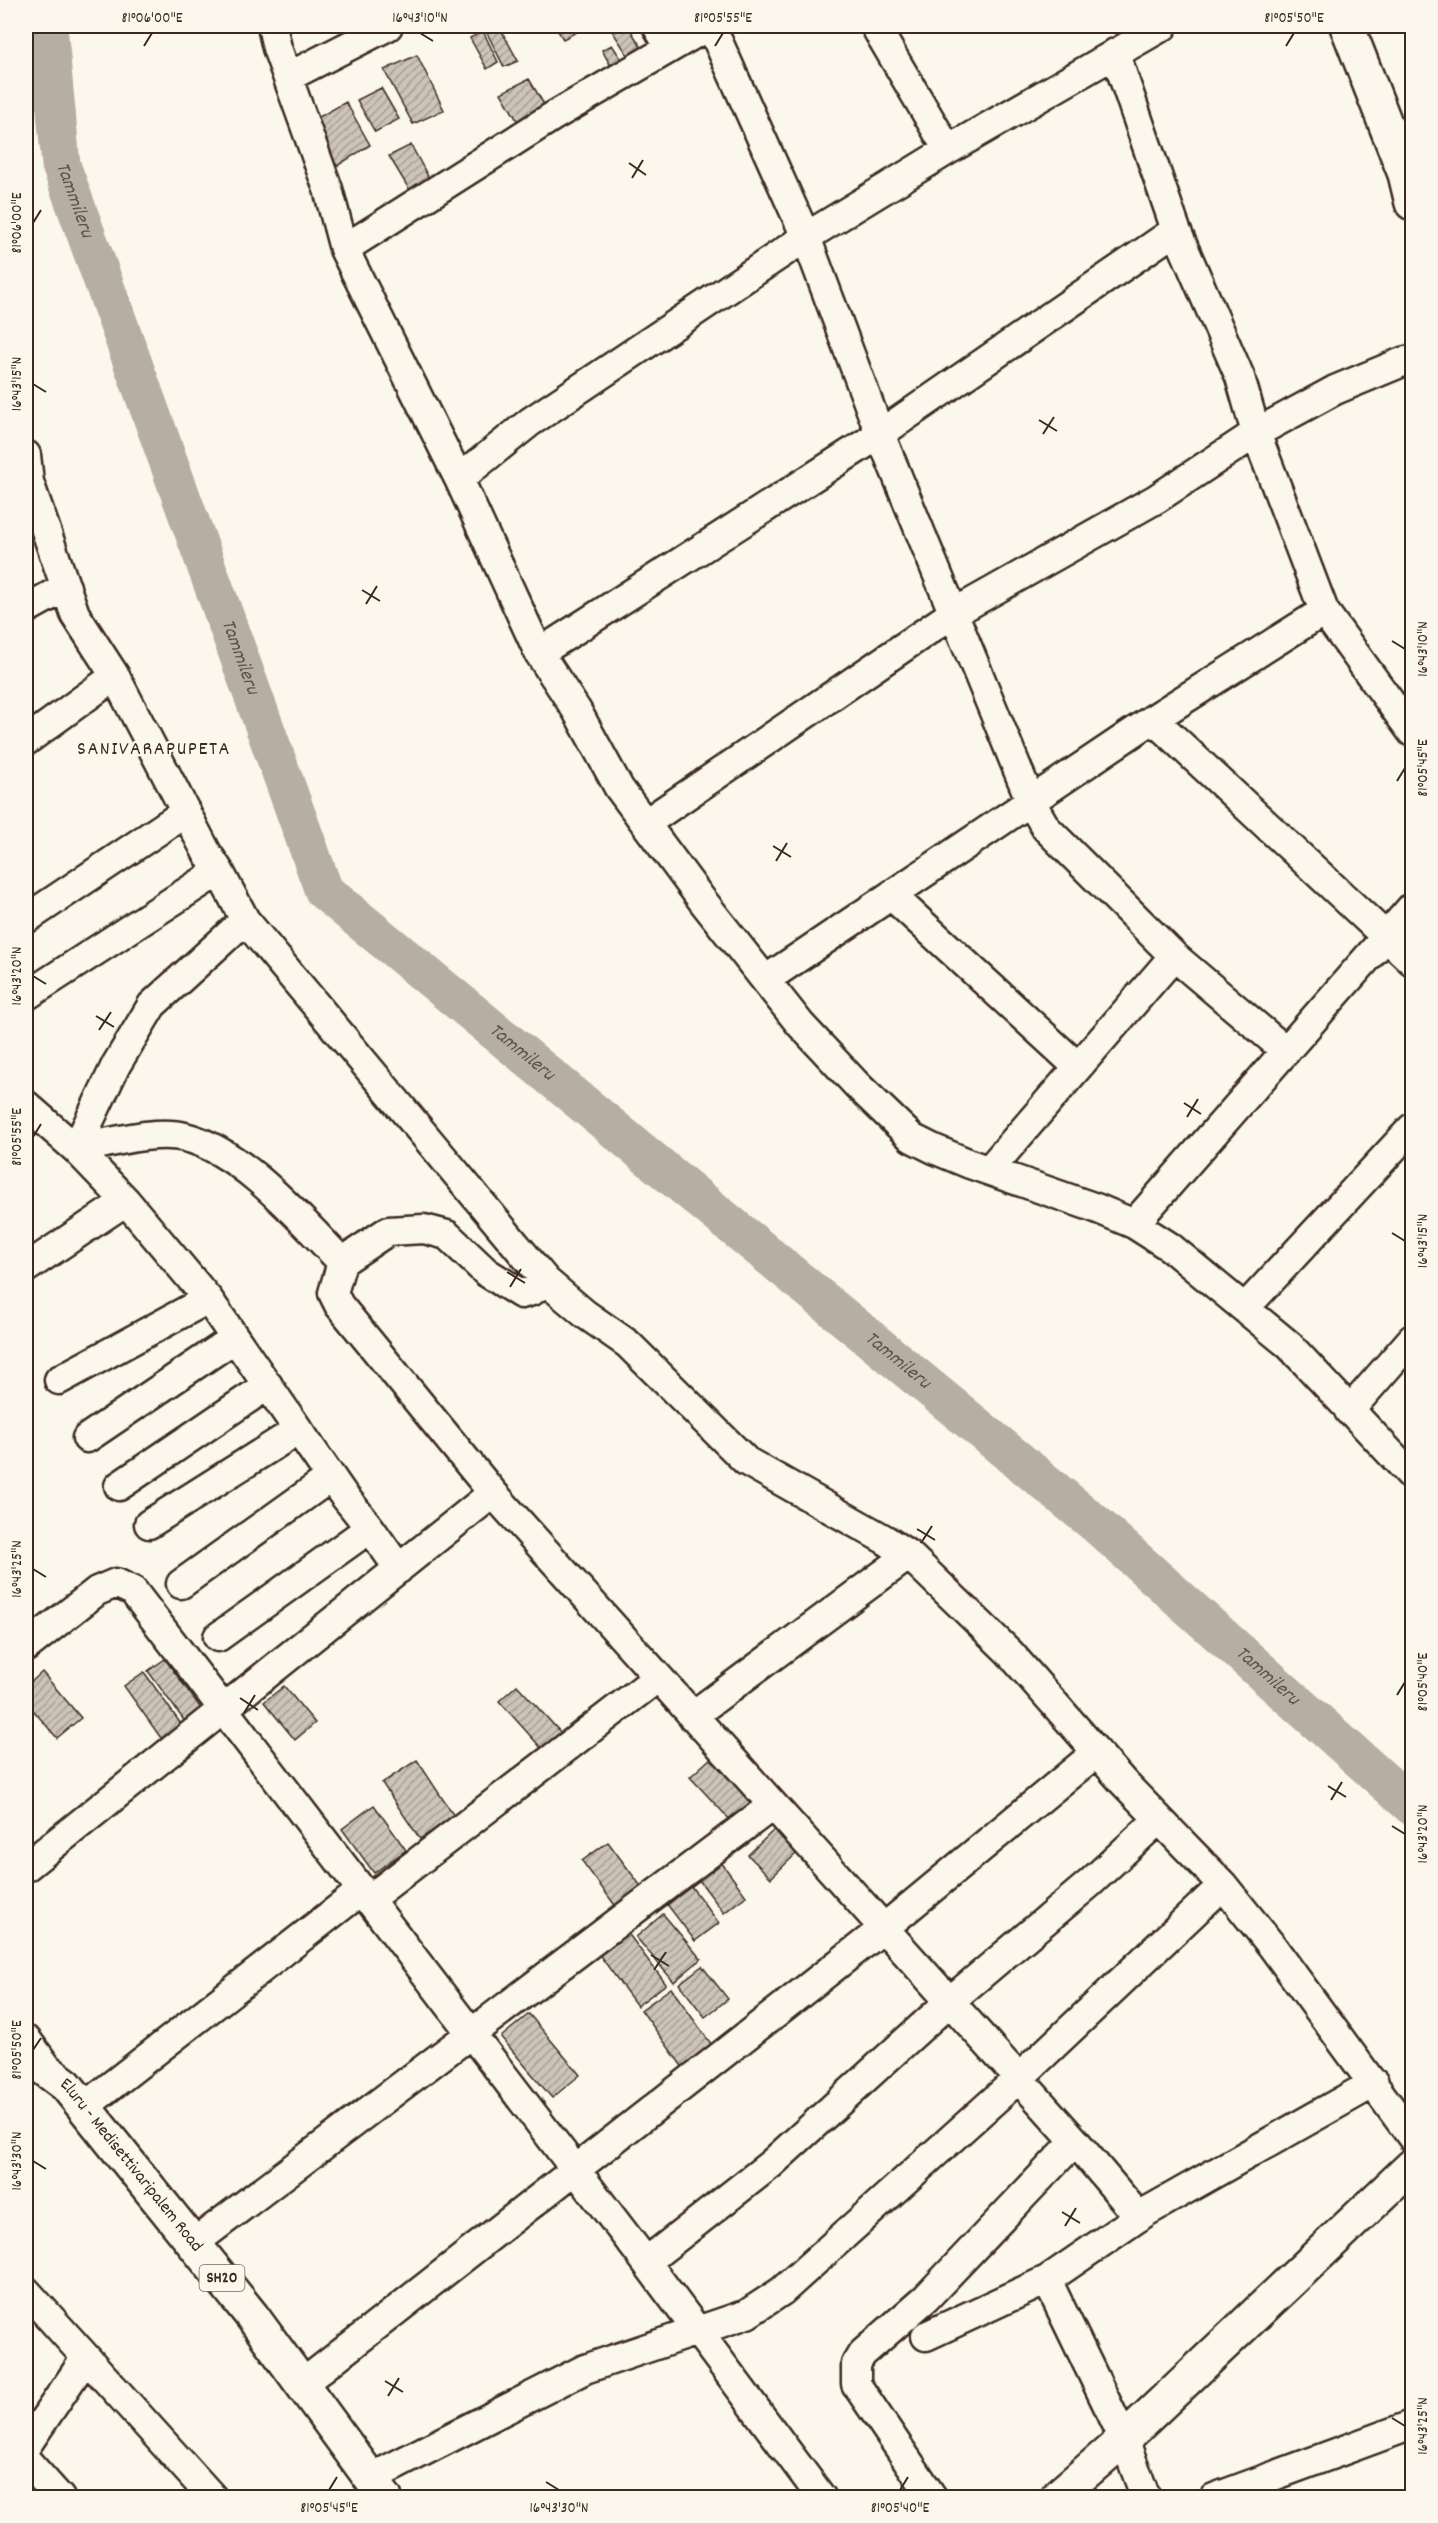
<svg xmlns="http://www.w3.org/2000/svg" width="1438" height="2523" font-family="Dekko,sans-serif">
	<style>
		.lines { fill: none; stroke-linecap: round; stroke-linejoin: round }
		.river { stroke: #b6aea2; stroke-width: 39 }
		.building { fill: url(#building-hatch); stroke: #3b2a1e; stroke-width: 1.5 }
		.minor-casing { stroke: #3b2a1e; stroke-width: 33 }
		.major-casing { stroke: #3b2a1e; stroke-width: 38 }
		.minor { stroke: #fbf7ec; stroke-width: 28 }
		.major { stroke: #fbf7ec; stroke-width: 33 }
		.ticks { fill: none; stroke: #3b2a1e; stroke-width: 2 }
		.labels { text-anchor: middle; dominant-baseline: central; stroke-width: 4.5; stroke-linejoin: round; paint-order: stroke }
		.shield { fill: #fbf7ec; stroke: #75685c; stroke-width: 1.5 }
		.shield-label { font-size: 16px; font-weight: bold; fill: #3b2a1e }
		.street-label { font-size: 18px; fill: #3b2a1e; stroke: #fbf7ec }
		.water-label { font-size: 20px; font-style: italic; fill: #605246; stroke: #fbf7ec }
		.neighbourhood-label { font-size: 20px; letter-spacing: 1.5px; fill: #3b2a1e; stroke: #fbf7ec }
		.neatline { fill: none; stroke: #3b2a1e; stroke-width: 2 }
		.ticks-label { font-size: 15px; text-anchor: middle; fill: #3b2a1e }
	</style>
	<defs>
		<pattern id="building-hatch" width="6" height="6" patternUnits="userSpaceOnUse" patternTransform="scale(1.5)"><rect width="6" height="6" fill="#ccc4b9"/><path d="M-1 1l2-2M0 6l6-6M5 7l2-2" fill="none" stroke="#a79f96"/></pattern>
	</defs>
	<rect width="100%" height="100%" fill="#fbf7ec"/>
	<filter id="ink" filterUnits="userSpaceOnUse"><feTurbulence type="fractalNoise" baseFrequency=".0167" numOctaves="2"/><feDisplacementMap in="SourceGraphic" scale="12" xChannelSelector="R" yChannelSelector="G"/><feConvolveMatrix kernelMatrix="1 2 1 2 8 2 1 2 1" color-interpolation-filters="sRGB"/></filter>
	<g filter="url(#ink)">
		<g class="lines">
			<!-- river -->
			<path class="river" id="s1" d="M48,26l13,139 263,726 773,634 315,281"/>
		</g>
		<!-- building -->
		<path class="building" d="M555,26h19l3,6 -14,7z
			M609,26h19l15,24 -14,7z
			M500,28l18,33 -14,6 -17,-34z
			M483,31l15,31 -11,7 -17,-31z
			M612,45l12,18 -11,7 -11,-20z
			M417,55l27,55 -31,14 -29,-54z
			M529,79l20,34 -28,14 -20,-34z
			M381,88l18,31 -24,13 -18,-32z
			M346,102l24,43 -33,21 -27,-44z
			M411,145l21,39 -20,10 -23,-38z
			M165,1659l43,59 -17,12 -43,-59z
			M42,1672l39,46 -24,20 -31,-36v-15z
			M144,1672l44,62 -20,14 -44,-62z
			M517,1685l45,49 -19,16 -44,-49z
			M284,1686l31,37 -20,17 -31,-38z
			M712,1757l42,46 -21,20 -43,-46z
			M417,1760l37,56 -34,23 -38,-56z
			M374,1805l32,45 -32,23 -32,-44z
			M779,1825l22,24 -30,29 -23,-23z
			M608,1842l38,51 -26,19 -38,-51z
			M718,1858l28,38 -22,17 -28,-37z
			M687,1881l32,42 -24,18 -32,-42z
			M663,1914l38,45 -27,23 -38,-45z
			M627,1932l39,52 -29,22 -39,-53z
			M702,1966l26,33 -23,18 -26,-33z
			M671,1988l43,60 -30,21 -43,-59z
			M529,2014l51,61 -28,23 -51,-61z"/>
		<g class="lines">
			<defs>
				<path id="minor" d="M272,26l5,22 51,141 16,60 208,-132 156,-91
					M657,26l13,22
					M711,26l95,211 74,197 296,-204 -61,-177
					M875,26l73,124
					M288,77l100,-51
					M344,249l115,230 80,174 341,-219 151,368 15,26 128,128 112,95
					M26,455l3,27 46,132 40,62 92,177 12,18 26,49 301,361 -14,10 -11,3 -35,-22 -39,-37 -23,-6 -36,2 -46,31c-40,-41 -100,-111 -157,-125 -30,-8 -78,7 -109,12
					M459,479l71,-57 276,-185 142,-87 215,-124
					M26,609l40,-22
					M1324,611l88,121
					M539,653l38,58 42,77 83,112 98,124 57,61 55,53 22,11 36,15 126,44 38,16 36,23 119,98 123,131
					M1153,719l259,242
					M26,741l89,-65
					M646,823l306,-209 204,-115 100,-66 79,-43 70,-29 7,-1
					M891,895l187,172
					M26,919l160,-107
					M765,980l388,-261 171,-108 -68,-178 -16,-56 -64,-147
					M26,996l193,-125
					M26,1105l50,44 50,52 82,98 134,194 28,35 -152,109
					M76,1149l40,-84 36,-60 93,-85
					M989,1170l185,-214
					M1134,1224l278,-317
					M342,1262l-9,31 6,12 154,188 582,648 64,76
					M26,1268l100,-67
					M546,1281l39,33 43,30 118,117 138,78 25,16 100,97 114,130 100,103 49,61 140,191
					M1245,1308l167,-180
					M59,1380l149,-81
					M1349,1411l63,-72
					M87,1438l148,-100
					M119,1486l149,-101
					M149,1524l149,-94
					M370,1528l29,41
					M181,1584l150,-107
					M26,1647l71,-56 19,-8 17,8 513,671 176,236
					M692,1716l217,-161
					M26,1867l467,-374
					M368,1900l289,-222
					M84,2107l277,-216
					M194,2243l579,-438
					M646,2262l125,-98 179,-163 140,-118 69,-64
					M1047,2280l77,159 22,59
					M26,2291l187,207
					M926,2336l121,-56 99,-68 228,-129
					M302,2384l582,-456 213,-176
					M26,2446l59,-87
					M26,2460l34,38
					M371,2478l214,-109 162,-55 35,-23 237,-213 204,-193
					M933,2498l-77,-114v-20l6,-10 64,-56 149,-157
					M1214,2498l198,-73"/>
				<g id="major">
					<path d="M1347,26l58,148 7,29"/>
					<path id="s2" d="M26,2043l20,27 20,15 186,231 133,182"/>
					<path d="M1056,2498l68,-59 288,-273"/>
				</g>
			</defs>
			<!-- minor casing -->
			<use href="#minor" class="minor-casing"/>
			<!-- major casing -->
			<use href="#major" class="major-casing"/>
			<!-- minor -->
			<use href="#minor" class="minor"/>
			<!-- major -->
			<use href="#major" class="major"/>
		</g>
	</g>
	<!-- ticks -->
	<path class="ticks" d="M420,33l13,8M144,46l8,-13M715,46l8,-13M1286,46l8,-13M629,163l17,12M632,178l11,-18M33,223l8,-13M33,384l13,8M1039,420l18,11M1043,434l11,-17M362,590l18,11M366,604l11,-18M1392,641l13,8M1397,781l8,-13M773,846l18,11M776,861l11,-18M33,976l13,8M96,1016l18,11M99,1030l12,-18M1184,1103l17,11M1187,1117l11,-18M33,1137l8,-13M1392,1233l13,8M507,1272l18,11M510,1287l11,-18M917,1529l18,11M921,1543l11,-17M33,1569l13,8M1397,1695l8,-13M240,1698l18,12M244,1713l11,-18M1328,1786l18,11M1331,1800l11,-18M1392,1826l13,8M651,1955l18,11M654,1970l12,-18M33,2050l8,-12M33,2161l13,8M1062,2212l18,11M1065,2226l11,-18M385,2381l18,11M388,2396l11,-18M1392,2418l13,8M546,2482l13,8M329,2490l8,-13M900,2490l8,-13"/>
	<g class="labels">
		<!-- shield labels -->
		<rect class="shield" x="199.5" y="2265" width="45" height="26" rx="4.5"/>
		<g class="shield-label">
			<text x="222" y="2278">SH20</text>
		</g>
		<!-- street labels -->
		<g class="street-label">
			<text stroke="none"><textPath href="#s2" startOffset="162">Eluru - Medisettivaripalem Road</textPath></text>
		</g>
		<!-- water labels -->
		<g class="water-label">
			<text stroke="none"><textPath href="#s1" startOffset="177">Tammileru</textPath></text>
			<text stroke="none"><textPath href="#s1" startOffset="663">Tammileru</textPath></text>
			<text stroke="none"><textPath href="#s1" startOffset="1167">Tammileru</textPath></text>
			<text stroke="none"><textPath href="#s1" startOffset="1653">Tammileru</textPath></text>
			<text stroke="none"><textPath href="#s1" startOffset="2139">Tammileru</textPath></text>
		</g>
		<!-- neighbourhood labels -->
		<g class="neighbourhood-label">
			<text x="154" y="750">SANIVARAPUPETA</text>
		</g>
	</g>
	<!-- margin -->
	<rect width="1438" height="2523" fill="none" stroke="#fbf7ec" stroke-width="66"/>
	<rect x="33" y="33" width="1372" height="2457" class="neatline"/>
	<g class="ticks-label">
		<text x="152" y="22">81°06'00"E</text>
		<text x="420" y="22">16°43'10"N</text>
		<text x="723" y="22">81°05'55"E</text>
		<text x="1294" y="22">81°05'50"E</text>
		<text transform="translate(16 223) rotate(-90)" y="5">81°06'00"E</text>
		<text transform="translate(16 384) rotate(-90)" y="5">16°43'15"N</text>
		<text transform="translate(1422 649) rotate(-90)" y="5">16°43'10"N</text>
		<text transform="translate(1422 768) rotate(-90)" y="5">81°05'45"E</text>
		<text transform="translate(16 976) rotate(-90)" y="5">16°43'20"N</text>
		<text transform="translate(16 1137) rotate(-90)" y="5">81°05'55"E</text>
		<text transform="translate(1422 1241) rotate(-90)" y="5">16°43'15"N</text>
		<text transform="translate(16 1569) rotate(-90)" y="5">16°43'25"N</text>
		<text transform="translate(1422 1682) rotate(-90)" y="5">81°05'40"E</text>
		<text transform="translate(1422 1834) rotate(-90)" y="5">16°43'20"N</text>
		<text transform="translate(16 2050) rotate(-90)" y="5">81°05'50"E</text>
		<text transform="translate(16 2161) rotate(-90)" y="5">16°43'30"N</text>
		<text transform="translate(1422 2426) rotate(-90)" y="5">16°43'25"N</text>
		<text x="329" y="2512">81°05'45"E</text>
		<text x="559" y="2512">16°43'30"N</text>
		<text x="900" y="2512">81°05'40"E</text>
	</g>
</svg>
